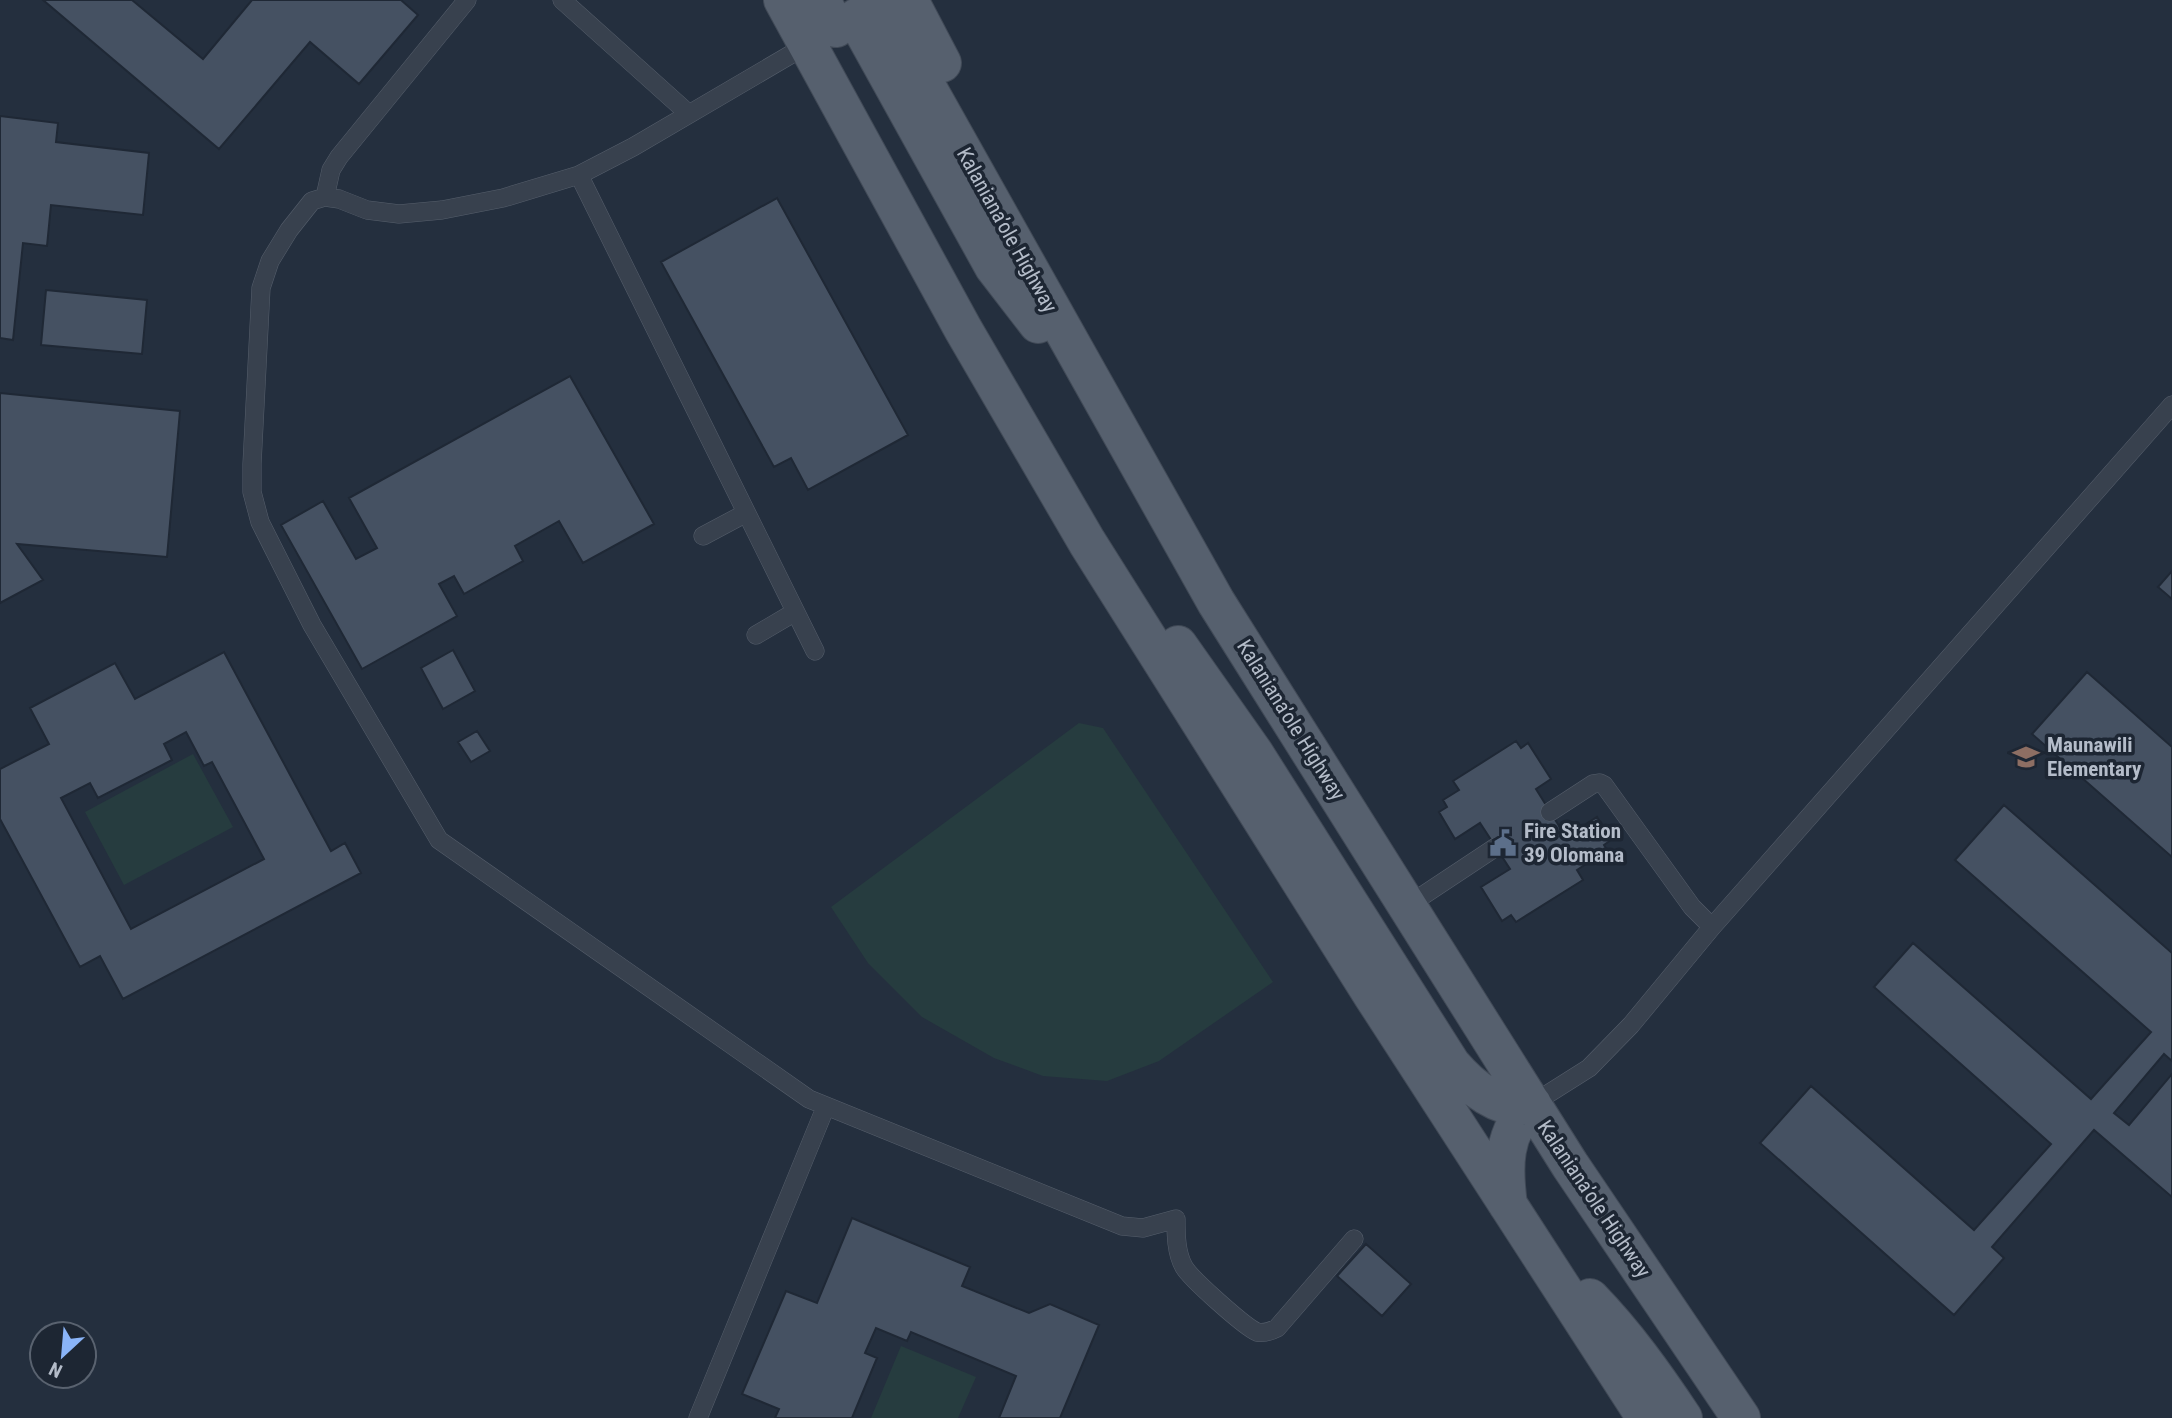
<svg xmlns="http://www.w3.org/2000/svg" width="2172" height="1418" font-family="'Roboto Condensed',sans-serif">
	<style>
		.green { fill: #263c3f }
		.building { fill: #455162; stroke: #1f2835; stroke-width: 2; fill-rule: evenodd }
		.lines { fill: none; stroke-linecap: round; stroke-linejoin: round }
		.lane-casing { stroke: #565f6c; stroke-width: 19 }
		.primary-casing { stroke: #414a57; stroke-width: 40 }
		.lane { stroke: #38414e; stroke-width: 18 }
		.primary { stroke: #56606e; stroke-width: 38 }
		.labels { text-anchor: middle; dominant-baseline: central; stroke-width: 7; stroke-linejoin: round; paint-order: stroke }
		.street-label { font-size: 21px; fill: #b4bcc9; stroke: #1d2633 }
		.poi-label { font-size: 21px; font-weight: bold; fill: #b4bcc9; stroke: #1d2633; text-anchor: start }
	</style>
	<rect width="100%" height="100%" fill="#242f3e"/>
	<!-- green -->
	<path class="green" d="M1079,723l24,5 170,254 -114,79 -52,20 -64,-5 -49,-18 -72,-41 -54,-54 -37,-56z
		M193,754l40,73 -109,58 -39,-73z
		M901,1346l75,31 -18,41h-87z"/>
	<!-- building -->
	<path class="building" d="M43,0h89l71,59 49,-59h149l17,15 -59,69 -49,-42 -91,107z
		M0,116l58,7 -2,19 93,11 -6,62 -92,-10 -4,41 -24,-3 -10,97 -13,-2z
		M777,198l131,237 -100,55 -17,-32 -17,9 -113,-205z
		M46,290l101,10 -5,54 -101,-9z
		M570,376l84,148 -71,39 -24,-42 -44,25 8,15 -59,33 -10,-18 -15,8 18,32 -95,53 -81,-144 42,-24 33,58 21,-11 -28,-50z
		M0,393l180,18 -13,146 -150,-13 26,36 -43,23z
		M2172,571v28l-14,-12z
		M453,650l22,41 -32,18 -22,-41z
		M224,652l107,199 14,-8 16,30 -238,126 -23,-43 -20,11 -80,-148v-50l49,-25 -19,-36 85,-45 20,36zM186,732l18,34 8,-4 52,97 -133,70 -70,-131 29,-15 8,15 74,-38 -8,-16z
		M2087,672l85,75v110l-140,-123z
		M477,731l13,20 -19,11 -13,-20z
		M1516,741l5,7 7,-5 23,36 -15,10 30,48 31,-20 14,23 -7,5 3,5 -30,20 6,10 -67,42 -5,-7 -9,6 -21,-34 29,-18 -30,-46 -25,16 -16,-27 8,-5 -4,-7 16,-10 -6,-9z
		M2004,805l168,148v108l-8,-7 -50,59 15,12 43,-51v123l-78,-67 -102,117 12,11 -50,57 -194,-172 51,-57 163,144 77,-86 -177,-157 39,-44 178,156 60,-67 -196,-172z
		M852,1218l118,49 -8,19 67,27 21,-9 49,21 -39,93h-61l17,-42 -105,-44 -4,9 -31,-13 -11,25 12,5 -25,60h-77l4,-9 -37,-15 44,-103 31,12z
		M1366,1244l45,40 -29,32 -45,-40z"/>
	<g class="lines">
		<defs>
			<path id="lane" d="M562,0l127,114
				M807,45l-174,102 -54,28 -76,23 -61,12 -43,4 -32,-4 -28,-11 -14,-2 -13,4 -23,29 -19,31 -9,27 -9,176v28l8,30 52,103 127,215 370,259 313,127 21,2 33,-9c0,15 0,34 8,48 7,12 61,60 73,65 7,2 14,-1 20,-4l77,-89
				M579,175l236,476
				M325,197l6,-27 8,-13 128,-157
				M703,536l43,-23
				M756,635l39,-23
				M1550,812l43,-28 7,-1 4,2 88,122 20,20
				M1407,906l89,-59
				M1532,1104l57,-36 42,-43 81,-98 460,-522
				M698,1418l128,-312"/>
			<path id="primary" d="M783,0l180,329 124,213 286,454 273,422
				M821,0l15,28
				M878,0l338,602 354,563 171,253
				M909,0l33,63
				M856,18l138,249 44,57
				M1178,645l76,108 197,311c18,21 50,50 81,40
				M1508,1205c-5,-38 -6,-73 24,-101
				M1590,1298c36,37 65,78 93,120"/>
		</defs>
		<!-- lane casing -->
		<use href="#lane" class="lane-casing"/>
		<!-- primary casing -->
		<use href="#primary" class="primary-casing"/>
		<!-- lane -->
		<use href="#lane" class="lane"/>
		<!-- primary -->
		<use href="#primary" class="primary"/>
	</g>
	<!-- icons -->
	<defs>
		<symbol id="school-bare" viewBox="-9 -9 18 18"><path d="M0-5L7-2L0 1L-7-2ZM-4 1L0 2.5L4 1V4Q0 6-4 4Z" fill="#8d6e63" stroke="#1d2633" stroke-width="2.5" paint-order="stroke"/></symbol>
		<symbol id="civic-bare" viewBox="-9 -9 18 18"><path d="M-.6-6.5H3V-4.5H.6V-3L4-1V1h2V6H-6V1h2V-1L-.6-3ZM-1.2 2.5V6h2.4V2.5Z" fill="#5c6f8a" stroke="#1d2633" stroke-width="2.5" paint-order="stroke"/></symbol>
	</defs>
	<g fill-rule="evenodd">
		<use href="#school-bare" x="2007" y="738" width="38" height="38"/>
		<use href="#civic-bare" x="1484" y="824" width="38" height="38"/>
	</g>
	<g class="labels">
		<!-- street labels -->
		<g class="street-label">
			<text transform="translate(1007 230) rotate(61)">Kalaniana’ole Highway</text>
			<text transform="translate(1291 720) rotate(58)">Kalaniana’ole Highway</text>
			<text transform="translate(1594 1199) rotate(56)">Kalaniana’ole Highway</text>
		</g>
		<!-- poi labels -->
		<g class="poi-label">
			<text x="2047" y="745">Maunawili<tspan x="2047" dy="24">Elementary</tspan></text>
			<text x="1524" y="831">Fire Station<tspan x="1524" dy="24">39 Olomana</tspan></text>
		</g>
	</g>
	<!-- north arrow -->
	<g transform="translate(63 1355) rotate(206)"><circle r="33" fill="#1d2633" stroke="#59626f" stroke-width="2"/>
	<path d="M0-5L12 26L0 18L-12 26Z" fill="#8ab4f8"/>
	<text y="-10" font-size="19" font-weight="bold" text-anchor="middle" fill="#b4bcc9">N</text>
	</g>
</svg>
